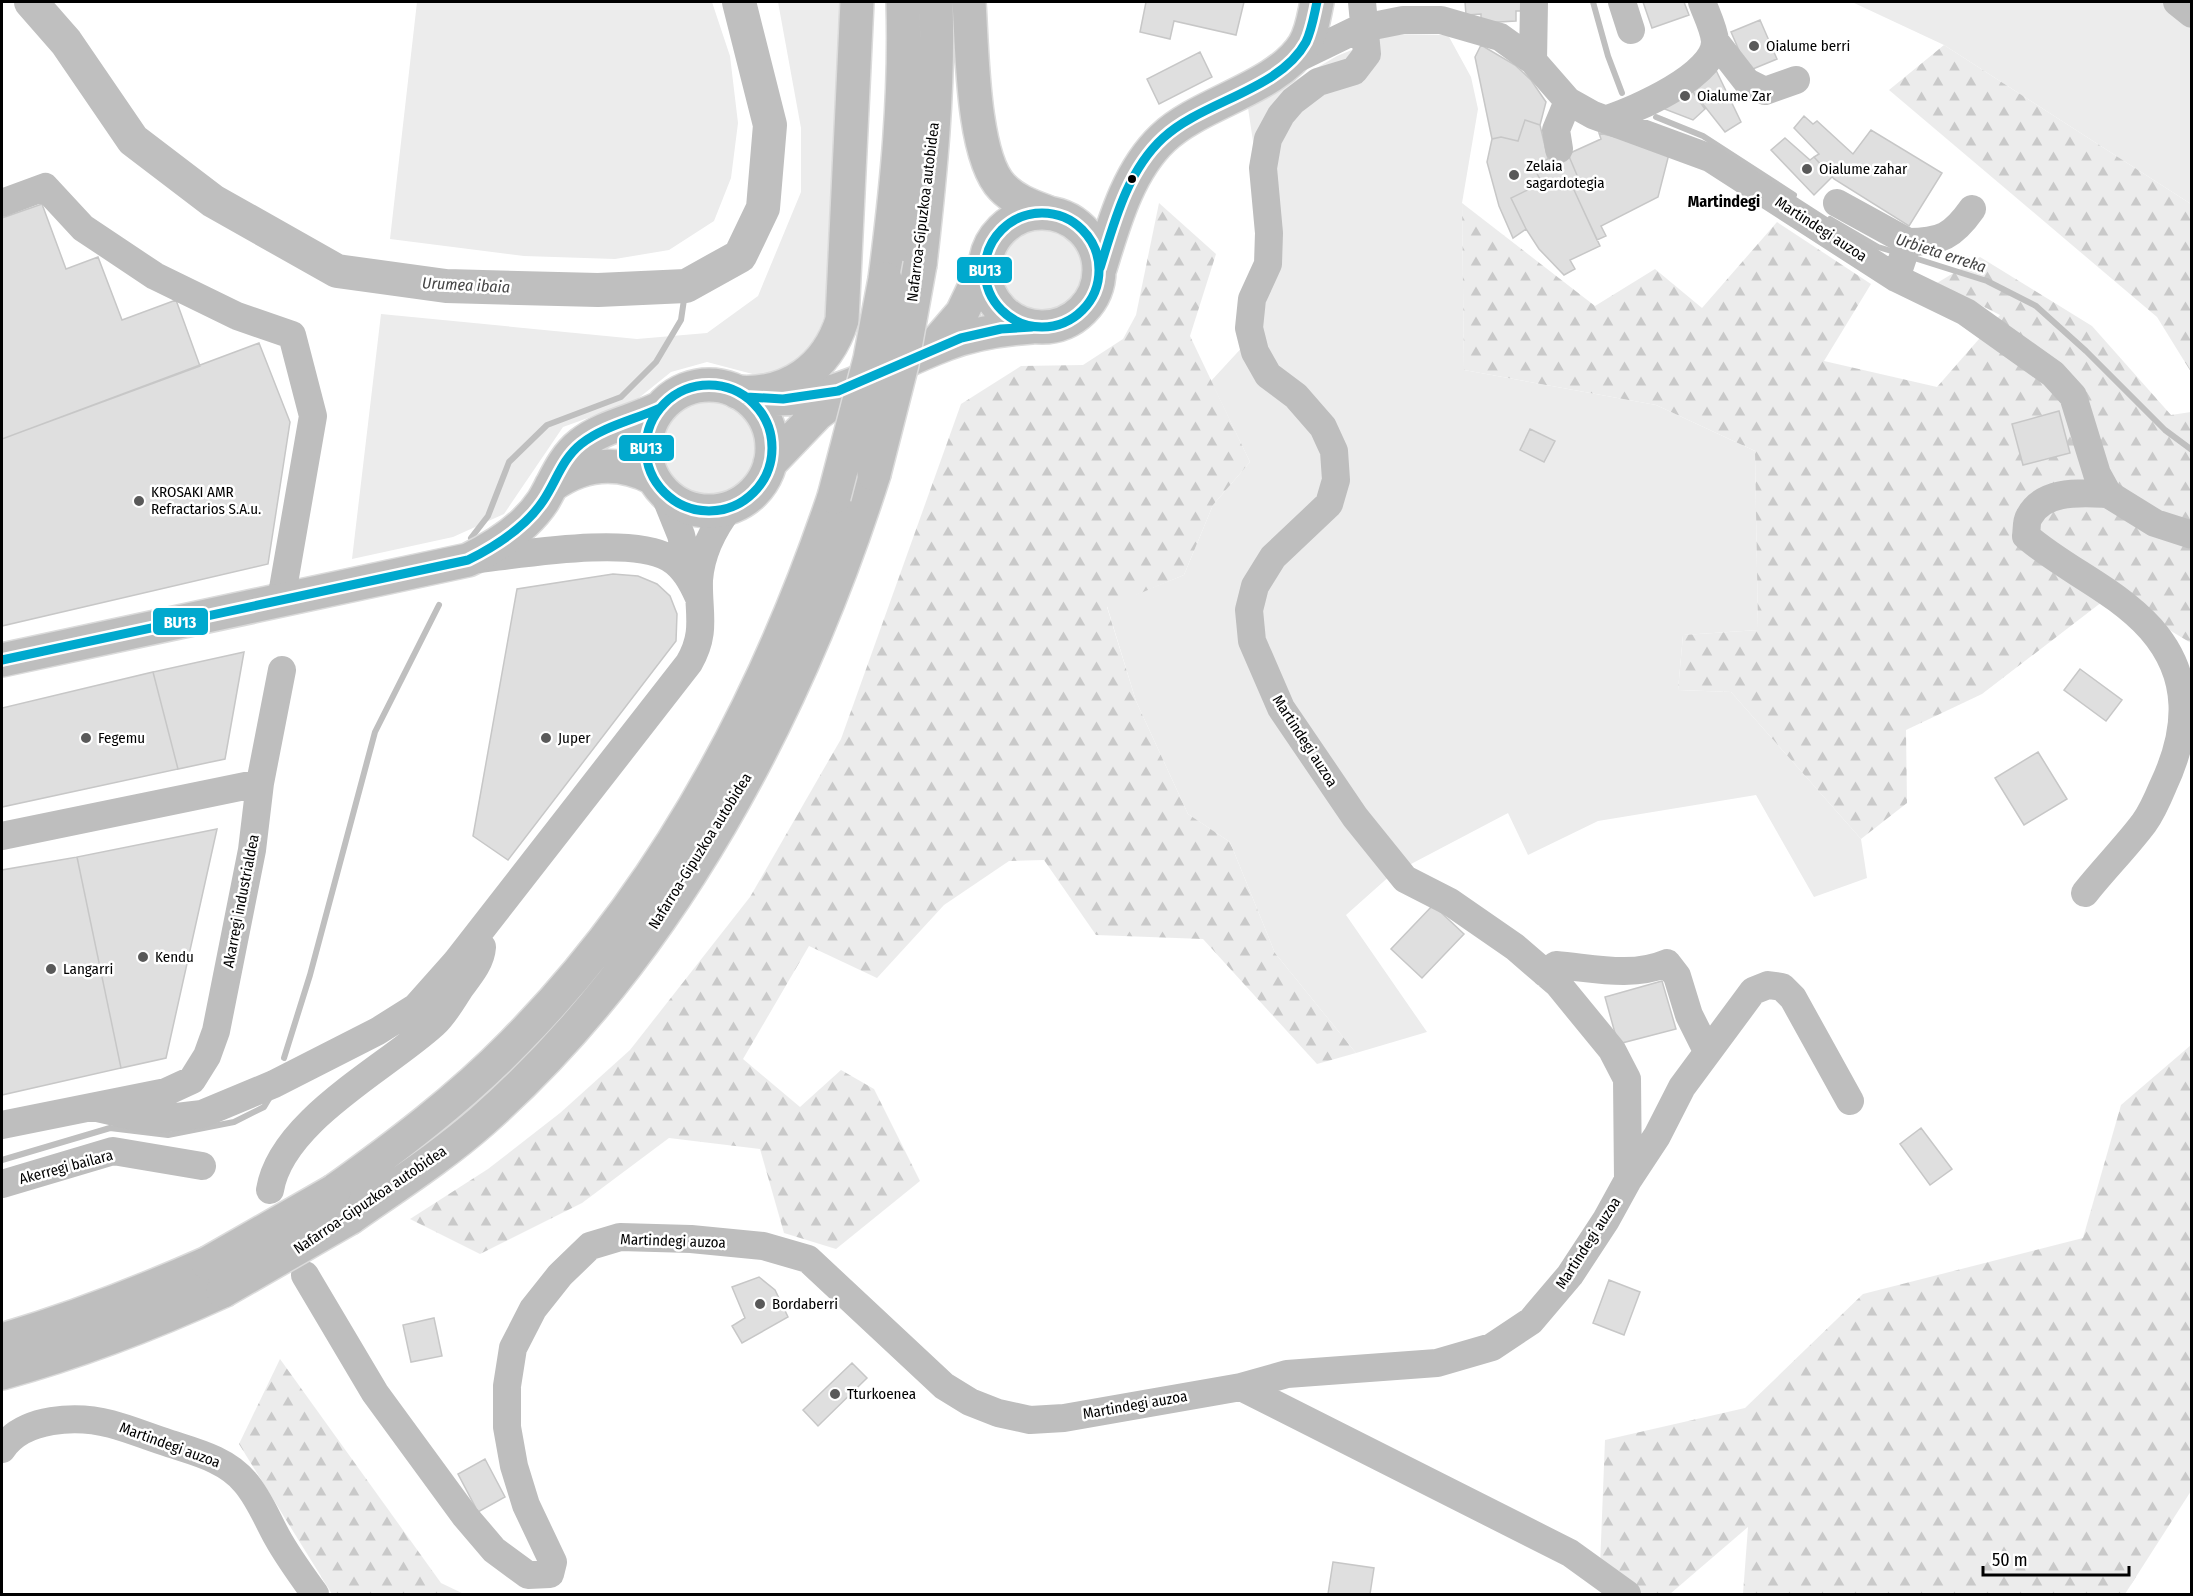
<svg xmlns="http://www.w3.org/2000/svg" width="2193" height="1596" font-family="'Fira Sans Condensed',sans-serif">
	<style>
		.green { fill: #ececec }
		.forest { fill: url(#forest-firs) }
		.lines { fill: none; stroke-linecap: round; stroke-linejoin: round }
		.stream { stroke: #bfbfbf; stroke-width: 6 }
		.river { stroke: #bfbfbf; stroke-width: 34 }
		.building { fill: #dfdfdf; stroke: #c7c7c7; stroke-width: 1.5 }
		.major-casing { stroke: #dbdbdb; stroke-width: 36 }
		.highway-casing { stroke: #dbdbdb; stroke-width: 36 }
		.minor { stroke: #bebebe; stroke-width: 28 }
		.major { stroke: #bebebe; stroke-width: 33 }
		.highway { stroke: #bebebe; stroke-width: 33 }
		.highway-bridge-casing { stroke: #dbdbdb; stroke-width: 36; stroke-linecap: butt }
		.highway-bridge { stroke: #bebebe; stroke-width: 33 }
		.bus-1-casing { stroke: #fff; stroke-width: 14 }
		.bus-1 { stroke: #00a9ce; stroke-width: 9 }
		.poi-dot { fill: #595959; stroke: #fff; stroke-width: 2 }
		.bus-dot { fill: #000; stroke: #fff; stroke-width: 2 }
		.labels { text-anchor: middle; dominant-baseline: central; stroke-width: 5; stroke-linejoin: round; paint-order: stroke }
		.poi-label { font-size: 15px; fill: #000; stroke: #fff; text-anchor: start }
		.street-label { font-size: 15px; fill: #000; stroke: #fff }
		.neighbourhood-label { font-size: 16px; font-weight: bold; fill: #000; stroke: #fff }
		.water-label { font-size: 16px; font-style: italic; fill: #444; stroke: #fff }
		.line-badge { stroke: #fff; stroke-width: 2 }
		.badge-label { font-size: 16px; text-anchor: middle; font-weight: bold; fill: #fff }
	</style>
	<defs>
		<pattern id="forest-firs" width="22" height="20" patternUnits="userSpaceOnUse" patternTransform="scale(1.5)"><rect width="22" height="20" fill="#ececec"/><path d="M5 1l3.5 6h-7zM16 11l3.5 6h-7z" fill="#c9c9c9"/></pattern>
	</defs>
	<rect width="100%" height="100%" fill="#fff"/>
	<!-- green -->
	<path class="green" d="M417,2h295l18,54 8,67 -7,55 -17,43 -45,29 -54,9 -91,-3 -134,-17z
		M778,2h64l-10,260 -7,53 -10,26 -22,27 -29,9 -57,-15 -36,10 -36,29 -72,26 -59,87 -51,23 -101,22 29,-245 256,25 70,-6 51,-37 43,-104v-64z
		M1852,2h339v202l-247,-159z
		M1391,34l57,1 23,42 7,32 -16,94 2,167 192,35 99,46 3,179 -75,5 -5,55 53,2 130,147 6,39 -53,19 -58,-102 -158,26 -70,34 -20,-42 -116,61 -46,41 81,117 -71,21 -81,-100 -45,-111 -42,-28 -52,-113 -29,-95 77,-31 29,-70 37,-43 -39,-81 48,-52 -2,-161 -9,-60 89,-52z
		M999 270a43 43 0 1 1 86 0a43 43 0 1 1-86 0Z
		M662 447a47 47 0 1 1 94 0a47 47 0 1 1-94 0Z"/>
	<!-- forest -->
	<path class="forest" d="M1944,45l247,159v168l-34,-55 -268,-227z
		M1159,203l57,51 -26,82 60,126 -37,43 -29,70 -77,32 29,94 52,113 42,28 45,111 81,100 -39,11 -114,-125 -107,-4 -52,-75 -35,1 -65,44 -67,73 -68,-32 -66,113 57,48 41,-37 33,19 46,92 -84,68 -52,-16 -24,-84 -91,-11 -87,65 -102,51 -70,-35 78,-50 72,-56 70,-63 120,-153 91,-158 120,-335 60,-38 62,-1 40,-26 13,-24z
		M1462,203l133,103 60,-37 47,39 75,-86 94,62 -47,77 113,26 63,-72 -63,-32 43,-26 112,69 79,89 20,-3v231l-80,-48 -129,99 -76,36 1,73 -46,36 -130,-147 -53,-2 5,-55 75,-5 -3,-179 -99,-46 -192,-35z
		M2191,1045v446l-66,103h-382l5,-67 -78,67h-40l-30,-27 5,-127 140,-32 118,-114 220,-56 38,-133z
		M280,1359l161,224 23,11h-132l-93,-150z"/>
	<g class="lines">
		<!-- stream -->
		<path class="stream" d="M1593,2l15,54 14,37
			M1656,117l47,19 91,59
			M1830,219l48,28 20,6
			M1911,257l76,24 49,25 50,45 79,79 27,20
			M471,538l17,-22 21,-54 38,-37 74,-28 35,-35 25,-42 5,-34
			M284,1058l26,-83 65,-243 64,-127
			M2,1160l108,-32 58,7 66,-13 30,-15 6,-10"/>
		<!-- river -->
		<path class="river" d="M31,2l35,40 67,98 80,61 124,70 109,15 152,4 88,-4 54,-30 23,-48 7,-83 -31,-123"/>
	</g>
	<!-- building -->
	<path class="building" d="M1146,2h98l-8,33 -62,-14 -4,18 -30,-7z
		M1465,2h68l1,9h-18v10l-35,2v-9l-15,1z
		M1643,2h41l5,13 -37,13z
		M1760,20l17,39 -29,12 -17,-39z
		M1481,45l34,20 16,15 15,22 -6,23 -15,-5 -7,21 -17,-4 -9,2 -17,-82z
		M1200,52l12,25 -53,27 -12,-25z
		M1713,64l28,58 -16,10 -38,-48z
		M1687,84l18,25 -12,11 -31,-12z
		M1804,116l9,8 4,-3 36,33 18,-24 71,43 -33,53 -75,-47 -20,-22 5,-3 -25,-26z
		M1525,120l15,5 8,34 -15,7 9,17 -31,15 15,31 -13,9 -14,-32 -12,-44 5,-23 9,-2 17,4z
		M1599,133l71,17 -12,47 -57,29 5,10 -9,4 -23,-50 8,-3 -14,-33 33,-15z
		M1785,138l25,22 4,-3 18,20 -18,18 -43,-45z
		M1560,153l8,1 14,33 -8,3 26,56 -30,14 5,9 -11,6 -25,-26 -13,-20 -15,-31 31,-15 -9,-17z
		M42,204l24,65 32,-12 24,63 54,-20 24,66 -198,73v-221z
		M259,343l31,79 -22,142 -266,62v-187z
		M2059,411l11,42 -47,12 -11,-41z
		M1530,429l25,12 -11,21 -24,-12z
		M613,574l25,2 19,8 13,12 7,18 -1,27 -168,219 -35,-24 44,-247z
		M244,652l-19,107 -47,10 -25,-97z
		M2080,669l42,31 -16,21 -42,-31z
		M153,672l25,97 -176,38v-99z
		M2038,752l29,47 -43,26 -29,-47z
		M217,829l-51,229 -45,10 -44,-211z
		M77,857l44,211 -119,27v-225z
		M1433,905l31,29 -42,44 -31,-29z
		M1662,981l14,48 -58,15 -13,-47z
		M1921,1128l31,41 -22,16 -30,-41z
		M759,1277l16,13 13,27 -46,26 -10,-17 13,-8 -13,-31z
		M1609,1280l31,12 -16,43 -31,-12z
		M434,1318l8,38 -31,6 -8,-37z
		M852,1363l15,15 -49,48 -15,-16z
		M485,1459l20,38 -27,15 -20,-38z
		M1333,1562l41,6 -4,26h-42z"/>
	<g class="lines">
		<defs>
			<path id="major" d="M985 270a57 57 0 1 1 114 0a57 57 0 1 1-114 0Z
				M1100,268c14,-45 28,-97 63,-130 36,-35 114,-50 141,-93 8,-13 10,-29 13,-43
				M931,349l31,-36 22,-46
				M646 448a63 63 0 1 1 126 0a63 63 0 1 1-126 0Z
				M753,398c85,7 119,-26 193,-54 28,-11 56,-15 86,-17
				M770,463l47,-49 29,-22
				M551,486c32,-23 67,-26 102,-8
				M2,660l466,-100c29,-14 57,-32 75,-59 12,-20 19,-42 38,-57 22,-18 54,-23 79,-36"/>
			<path id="highway" d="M969,2c3,44 3,154 33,185 12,13 29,19 45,25
				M920,264c10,-87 19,-175 16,-262
				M885,279c12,-92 21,-184 18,-277
				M737,392c51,4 90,-24 105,-72l15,-318
				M334,1191c63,-45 125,-92 179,-147 151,-152 253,-346 321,-547
				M350,1218c44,-31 91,-61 132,-97 189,-167 316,-409 392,-647
				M2,1340c71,-21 138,-47 206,-77
				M2,1373c76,-21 149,-49 221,-82"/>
		</defs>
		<!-- major casing -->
		<use href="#major" class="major-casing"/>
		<!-- highway casing -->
		<use href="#highway" class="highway-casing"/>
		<!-- minor -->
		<path class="minor" d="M1622,2l9,28
			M2177,2l15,12
			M1715,41l32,41 18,9 31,-11
			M1533,61l1,-59
			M1288,63l70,-34 45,-9h38l59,17 33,24 35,40 25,14 117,43 186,120 70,34 87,62 20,22 24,78 11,20 47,29 37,12
			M1607,119c28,-9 109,-44 108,-78 -1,-12 -9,-28 -13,-39
			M1559,149l-3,-19 12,-29
			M2,203l43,-16 38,41 72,48 82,40 55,19 21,81 -32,184
			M1837,203l71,39
			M1896,278l12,-36c33,0 45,-6 64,-33
			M664,493l17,42 11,47
			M470,560c47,-5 160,-25 199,-2 15,9 23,24 30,40
			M260,783l22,-113
			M2,836l258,-53 -8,67 -36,181 -9,25 -15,24 -26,12 -164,33
			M2085,893c19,-24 41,-46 59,-70 8,-11 14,-25 19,-37 26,-55 30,-109 -12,-157 -36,-40 -86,-59 -125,-93 1,-6 0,-14 3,-19 14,-28 53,-24 79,-23
			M1545,973l11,-8c37,3 76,13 111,-2l10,13 12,39 18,36
			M93,1107l58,13 51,-6 72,-30 104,-53 38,-24 40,-45 233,-299c18,-31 9,-50 10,-83 2,-27 14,-51 31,-73
			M1628,1180l29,-44 25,-49 71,-96 15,-6 14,2 11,11 57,103
			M2,1184l111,-33 89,15
			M270,1190c11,-69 116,-122 164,-166 11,-10 19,-25 27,-37 9,-12 20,-25 21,-40
			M305,1275l70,118 90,123 29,34 34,25 22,-1 3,-12 -27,-57 -12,-39 -7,-39v-41l6,-38 20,-39 27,-34 30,-29 30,-9 71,2 72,7 45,13 136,127 26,16 28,11 32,7 34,-2 177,-31 329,166 57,41
			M1241,1387l46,-13 150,-11 55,-16 39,-26 39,-46 36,-55 22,-40 -1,-101 -15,-29 -54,-66 -43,-37 -65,-45 -45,-23 -50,-62 -74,-109 -29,-67 -3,-31 6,-24 18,-29 56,-53 7,-24 -2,-29 -11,-24 -27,-31 -28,-21 -13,-23 -6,-24 3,-29 16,-35 1,-31 -6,-65 5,-29 13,-24 12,-14 25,-19 36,-11 13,-17 -5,-52
			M2,1449c21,-32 75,-34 109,-25 19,5 38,13 57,19 27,9 58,16 77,39 14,16 22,37 32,55 11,20 25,39 38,57"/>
		<!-- major -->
		<use href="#major" class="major"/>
		<!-- highway -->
		<use href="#highway" class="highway"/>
		<defs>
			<path id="highway-bridge" d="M874,474l28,-110 18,-100
				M834,497l36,-138 15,-80
				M208,1263l126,-72
				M223,1291l127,-73"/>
		</defs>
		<!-- highway-bridge casing -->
		<use href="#highway-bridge" class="highway-bridge-casing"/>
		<!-- highway-bridge -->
		<use href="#highway-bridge" class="highway-bridge"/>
		<defs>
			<path id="bus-1" d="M985 270a57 57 0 1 1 114 0a57 57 0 1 1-114 0Z
				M1100,268c14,-45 27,-97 63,-130 40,-37 117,-48 143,-96 6,-13 8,-27 11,-40
				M646 448a63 63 0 1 1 126 0a63 63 0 1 1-126 0Z
				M746,397l37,2 55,-8 123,-53 40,-9 31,-2
				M2,660l466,-100c28,-14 57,-32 75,-59 13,-19 19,-42 38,-57 23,-18 53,-24 79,-36"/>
		</defs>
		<!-- bus-1 casing -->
		<use href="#bus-1" class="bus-1-casing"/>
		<!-- bus-1 -->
		<use href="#bus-1" class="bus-1"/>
	</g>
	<!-- markers -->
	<g class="poi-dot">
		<circle cx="1754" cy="46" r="6"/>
		<circle cx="1685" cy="96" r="6"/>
		<circle cx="1807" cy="169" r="6"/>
		<circle cx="1514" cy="175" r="6"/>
		<circle cx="139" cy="501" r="6"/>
		<circle cx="86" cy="738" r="6"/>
		<circle cx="546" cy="738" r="6"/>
		<circle cx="143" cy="957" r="6"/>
		<circle cx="51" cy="969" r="6"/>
		<circle cx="760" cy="1304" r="6"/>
		<circle cx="835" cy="1394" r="6"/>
	</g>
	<circle class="bus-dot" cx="1132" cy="179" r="5"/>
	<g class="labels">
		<!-- poi labels -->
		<g class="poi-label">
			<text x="1766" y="46">Oialume berri</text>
			<text x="1697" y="96">Oialume Zar</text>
			<text x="1526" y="166">Zelaia<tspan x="1526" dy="17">sagardotegia</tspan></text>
			<text x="1819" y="169">Oialume zahar</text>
			<text x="151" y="492">KROSAKI AMR<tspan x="151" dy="17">Refractarios S.A.u.</tspan></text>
			<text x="98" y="738">Fegemu</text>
			<text x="558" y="738">Juper</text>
			<text x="155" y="957">Kendu</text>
			<text x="63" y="969">Langarri</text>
			<text x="772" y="1304">Bordaberri</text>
			<text x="847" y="1394">Tturkoenea</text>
		</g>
		<!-- street labels -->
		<g class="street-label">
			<text transform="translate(923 212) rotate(-83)">Nafarroa-Gipuzkoa autobidea</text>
			<text transform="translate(1821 229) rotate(33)">Martindegi auzoa</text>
			<text transform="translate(1305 741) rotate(57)">Martindegi auzoa</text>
			<text transform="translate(700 851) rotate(-58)">Nafarroa-Gipuzkoa autobidea</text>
			<text transform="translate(241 901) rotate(-79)">Akarregi industrialdea</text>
			<text transform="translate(66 1167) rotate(-15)">Akerregi bailara</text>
			<text transform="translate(370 1200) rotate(-34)">Nafarroa-Gipuzkoa autobidea</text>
			<text transform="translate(673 1241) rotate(2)">Martindegi auzoa</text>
			<text transform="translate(1588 1243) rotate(-57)">Martindegi auzoa</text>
			<text transform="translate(1135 1405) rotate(-10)">Martindegi auzoa</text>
			<text transform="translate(170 1445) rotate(20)">Martindegi auzoa</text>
		</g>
		<!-- neighbourhood labels -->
		<g class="neighbourhood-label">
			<text x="1724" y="201">Martindegi</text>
		</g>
		<!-- water labels -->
		<g class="water-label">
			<text transform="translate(1941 253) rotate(18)">Urbieta erreka</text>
			<text transform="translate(466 285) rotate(3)">Urumea ibaia</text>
		</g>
	</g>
	<g class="line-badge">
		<rect x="956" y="256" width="57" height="28" rx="6" fill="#00a9ce"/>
		<rect x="618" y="434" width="57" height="28" rx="6" fill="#00a9ce"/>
		<rect x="152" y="607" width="57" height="29" rx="6" fill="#00a9ce"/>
	</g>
	<g class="badge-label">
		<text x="985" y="276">BU13</text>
		<text x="646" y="454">BU13</text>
		<text x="180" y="628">BU13</text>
	</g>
	<!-- border -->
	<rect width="2193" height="1596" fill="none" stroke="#000000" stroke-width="6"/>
	<!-- scale -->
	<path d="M1983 1566v9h146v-9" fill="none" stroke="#000000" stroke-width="3"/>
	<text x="1992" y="1566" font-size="18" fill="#000000" stroke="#ffffff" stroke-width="4.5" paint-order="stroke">50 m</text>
</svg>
